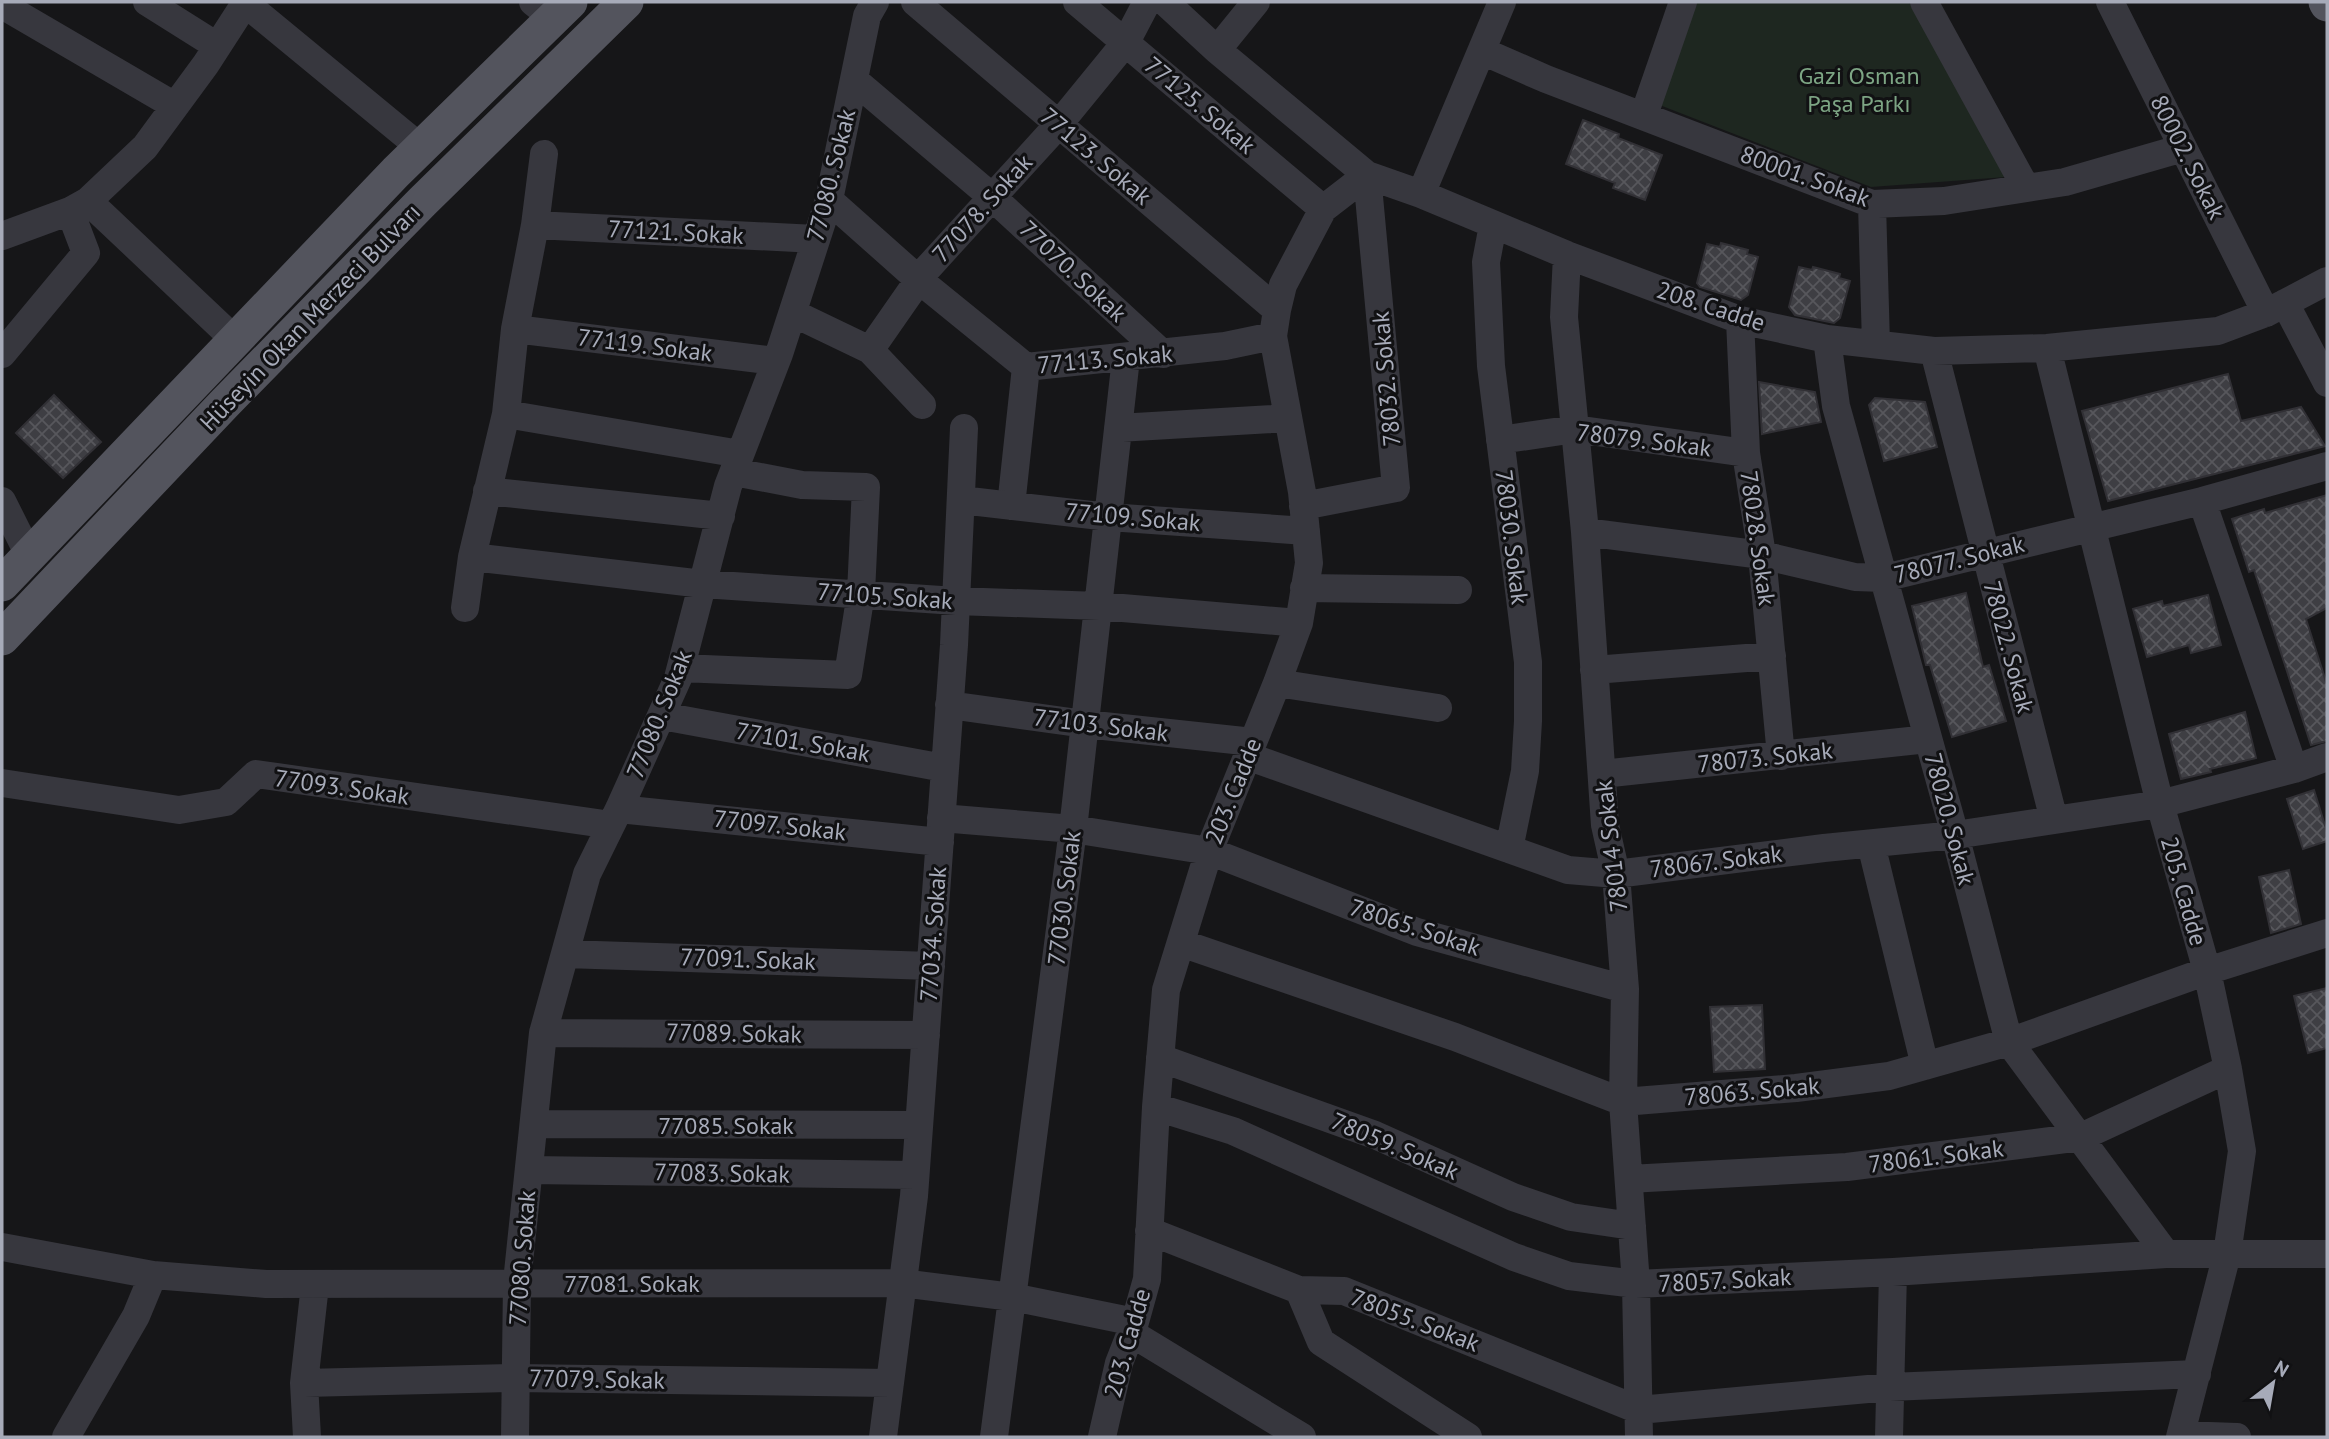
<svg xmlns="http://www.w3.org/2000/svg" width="2329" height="1439" font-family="'PT Sans',sans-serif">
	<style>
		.green { fill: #1e2720 }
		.building { fill: url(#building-cross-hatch); stroke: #313035; stroke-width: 2 }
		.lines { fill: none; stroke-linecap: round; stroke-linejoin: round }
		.minor { stroke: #37373e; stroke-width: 28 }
		.major { stroke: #53545d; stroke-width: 35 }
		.labels { text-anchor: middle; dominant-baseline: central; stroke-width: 6; stroke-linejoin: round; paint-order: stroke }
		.park-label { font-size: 24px; fill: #7da584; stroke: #111113 }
		.street-label { font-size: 24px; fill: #a7abb9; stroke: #111113 }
	</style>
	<defs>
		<pattern id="building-cross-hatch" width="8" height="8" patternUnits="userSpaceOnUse" patternTransform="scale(1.75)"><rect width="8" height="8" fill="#3e3e43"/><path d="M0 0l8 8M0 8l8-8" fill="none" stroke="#57575c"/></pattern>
	</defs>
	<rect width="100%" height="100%" fill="#161618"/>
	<!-- green -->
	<path class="green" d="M1691,2h218l97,175 -135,10 -214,-83z"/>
	<!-- building -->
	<path class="building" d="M1583,120l36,14 -1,4 44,17 -17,45 -32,-12 2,-5 -49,-19z
		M1721,243l27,7 -1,4 11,3 -10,38 -7,5 -41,-13 -3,-4 10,-39 13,3z
		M1799,267l13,3 1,-3 27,7 -1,4 11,3 -10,37 -6,5 -39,-8 -6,-8z
		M2228,374l13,47 60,-14 24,39 -217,55 -26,-90z
		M1759,382l56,10 6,30 -59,12z
		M54,395l47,47 -38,36 -47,-45z
		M1875,398l50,4 12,45 -53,14 -15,-56z
		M2327,495v113l-21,11 21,66v56l-16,4 -57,-175 -5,2 -17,-53 32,-10 1,4z
		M1966,593l17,74 6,-2 17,56 -54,16 -22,-72h-4l-14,-59z
		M2208,595l13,50 -30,8 -2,-8 -42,12 -14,-48 29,-8 1,5z
		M2245,712l11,46 -46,11 1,3 -30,7 -12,-45z
		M2314,790l13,42v9l-24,8 -16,-50z
		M2289,870l12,54 -30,9 -12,-56z
		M2327,988v60l-19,5 -14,-57z
		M1762,1005l3,64 -51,3 -4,-65z"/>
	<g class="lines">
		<!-- minor -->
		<path class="minor" d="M147,2l70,44
			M533,2l20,16
			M915,2l362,308
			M1077,2l246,207
			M1165,2l52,48 150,125 54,19 146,61 173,65 87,19 107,12 113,-3 171,-17 48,-18 61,-32
			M1924,2l102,186
			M2110,2l156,311
			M245,3l176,145
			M2,5l173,101
			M1217,50l39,-48
			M1482,51l64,28 326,125 72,-3 121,-19 118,-34
			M854,80l138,117 171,157
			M1644,115l39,-113
			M1421,194l81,-192
			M829,200l90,80 107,87 199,-21 48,-10
			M88,201l147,139
			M1872,204l4,140
			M535,225l281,14
			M1493,225l-7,37 5,104 37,296v59l-3,50 -16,78
			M2,236l68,-25 18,-10 57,-54 61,-83 40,-62
			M1567,255l-3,62 21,215 20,293 11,49 9,115 -2,113 13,182 3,153
			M2285,303l42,80
			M793,313l77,37 52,55
			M1740,320l6,133 16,102 19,201
			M515,329l261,32
			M1827,339l9,67 119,429 54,207 157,212
			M2047,348l113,456 47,167 21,98 14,82 -15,103 -47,183
			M870,350l55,-79 134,-147 67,-82 21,-40
			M1934,351l120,469
			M2,354l84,-101 -16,-42
			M506,414l234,40
			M1118,428l170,-10
			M1500,440l75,-11 171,24
			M487,491l234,25
			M961,500l148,17 197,14
			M2,501l27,54
			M2202,501l92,268
			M1011,506l15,-139
			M1303,506l93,-18 -29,-313
			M1585,532l177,23 93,22 29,1 318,-77 125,-35
			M472,557l231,27 253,17 143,5 200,17
			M1304,588l154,2
			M465,608l7,-51 34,-143 9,-85 20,-104 9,-71
			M681,668l167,7 13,-82 5,-106 -64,-2 -68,-13
			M1594,670l178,-14
			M1277,683l161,25
			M949,705l136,19 168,18
			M662,716l282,52
			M1247,756l321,114 48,4 208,-26 131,-13 205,-31 134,-35 33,-12
			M1602,774l326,-35
			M2,783l177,27 47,-8 30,-28 355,51
			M619,809l321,33
			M941,818l132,11 136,22 208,81 208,57
			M1871,844l54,222
			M1181,943l274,94 168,65 173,-14 93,-12 120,-34 198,-71 120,-38
			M565,954l366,12
			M543,1033l383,2
			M1160,1058l215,77 138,62 58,20 61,9
			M1156,1107l77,24 281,126 55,19 67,8 257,-12 273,-18h161
			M534,1124l385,1
			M529,1170l386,5
			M1629,1179l218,-12 234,-30 147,-68
			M1149,1231l150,59 45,1 295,119 251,-23 307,-13
			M2,1247l151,28 113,9 636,-1 110,14 123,25
			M1299,1290l22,52 147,95
			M1131,1333l171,104
			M304,1383l211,-5 375,5
			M2181,1435l56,2
			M66,1437l70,-121 17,-41
			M307,1437l-3,-54 11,-98
			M515,1437l2,-155 26,-249 44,-159 32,-65 59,-131 50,-192 51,-132 50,-154 38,-184 8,-14
			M883,1437l31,-241 40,-551 10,-217
			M994,1437l79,-608 53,-471
			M1102,1437l17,-74 16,-41 12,-43 9,-172 10,-117 43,-139 68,-168 22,-60 10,-60 -7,-71 -29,-156 4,-26 6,-25 40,-76 44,-34
			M1889,1437l4,-165"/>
		<!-- major -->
		<path class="major" d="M2326,2l1,2
			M2,584l394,-412 174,-170
			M2,638l223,-235 197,-201 204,-200"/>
	</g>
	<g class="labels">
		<!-- park labels -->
		<g class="park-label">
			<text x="1859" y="75">Gazi Osman<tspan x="1859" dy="28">Paşa Parkı</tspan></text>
		</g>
		<!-- street labels -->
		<g class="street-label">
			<text transform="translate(1200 105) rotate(40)">77125. Sokak</text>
			<text transform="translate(1096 156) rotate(40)">77123. Sokak</text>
			<text transform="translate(2188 157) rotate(63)">80002. Sokak</text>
			<text transform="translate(831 175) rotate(-76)">77080. Sokak</text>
			<text transform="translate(1805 176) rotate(20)">80001. Sokak</text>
			<text transform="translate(982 208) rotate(-48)">77078. Sokak</text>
			<text transform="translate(676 232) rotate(3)">77121. Sokak</text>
			<text transform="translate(1073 271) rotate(43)">77070. Sokak</text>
			<text transform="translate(1711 306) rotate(18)">208. Cadde</text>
			<text transform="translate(310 317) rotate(-46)">Hüseyin Okan Merzeci Bulvarı</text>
			<text transform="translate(645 345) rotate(7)">77119. Sokak</text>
			<text transform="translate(1105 359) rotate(-5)">77113. Sokak</text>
			<text transform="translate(1386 379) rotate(-95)">78032. Sokak</text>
			<text transform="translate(1644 440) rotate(7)">78079. Sokak</text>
			<text transform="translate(1133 517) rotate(5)">77109. Sokak</text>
			<text transform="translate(1512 537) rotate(83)">78030. Sokak</text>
			<text transform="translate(1758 538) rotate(82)">78028. Sokak</text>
			<text transform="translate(1959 559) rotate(-14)">78077. Sokak</text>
			<text transform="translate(885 596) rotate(4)">77105. Sokak</text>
			<text transform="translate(2009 647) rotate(75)">78022. Sokak</text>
			<text transform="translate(659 714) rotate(-68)">77080. Sokak</text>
			<text transform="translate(1101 725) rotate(7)">77103. Sokak</text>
			<text transform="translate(803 742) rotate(10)">77101. Sokak</text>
			<text transform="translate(1765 757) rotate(-6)">78073. Sokak</text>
			<text transform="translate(342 787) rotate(8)">77093. Sokak</text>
			<text transform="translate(1233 791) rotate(-68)">203. Cadde</text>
			<text transform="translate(1950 819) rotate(75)">78020. Sokak</text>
			<text transform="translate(780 825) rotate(6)">77097. Sokak</text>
			<text transform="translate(1611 846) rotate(-97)">78014 Sokak</text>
			<text transform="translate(1716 861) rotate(-7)">78067. Sokak</text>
			<text transform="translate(2184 891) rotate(74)">205. Cadde</text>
			<text transform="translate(1064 898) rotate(-83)">77030. Sokak</text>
			<text transform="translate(1415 927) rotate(18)">78065. Sokak</text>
			<text transform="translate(933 934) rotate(-86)">77034. Sokak</text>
			<text transform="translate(748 959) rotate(2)">77091. Sokak</text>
			<text transform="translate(734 1033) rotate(1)">77089. Sokak</text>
			<text transform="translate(1752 1091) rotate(-5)">78063. Sokak</text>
			<text x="726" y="1125">77085. Sokak</text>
			<text transform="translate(1395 1146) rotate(23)">78059. Sokak</text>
			<text transform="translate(1936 1156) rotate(-7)">78061. Sokak</text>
			<text transform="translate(722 1173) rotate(1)">77083. Sokak</text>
			<text transform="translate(522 1258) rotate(-86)">77080. Sokak</text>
			<text transform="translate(1725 1280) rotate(-3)">78057. Sokak</text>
			<text x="632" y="1283">77081. Sokak</text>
			<text transform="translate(1415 1320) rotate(21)">78055. Sokak</text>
			<text transform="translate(1127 1343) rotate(-74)">203. Cadde</text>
			<text transform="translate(597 1379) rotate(1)">77079. Sokak</text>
		</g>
	</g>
	<!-- border -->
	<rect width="2329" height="1439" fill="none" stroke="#a7abb9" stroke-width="7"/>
	<!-- north arrow -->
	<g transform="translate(2273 1383) rotate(31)" stroke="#111113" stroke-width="5" paint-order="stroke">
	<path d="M0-5L12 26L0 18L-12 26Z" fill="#a7abb9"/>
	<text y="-10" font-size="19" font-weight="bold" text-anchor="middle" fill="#a7abb9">N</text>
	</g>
</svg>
